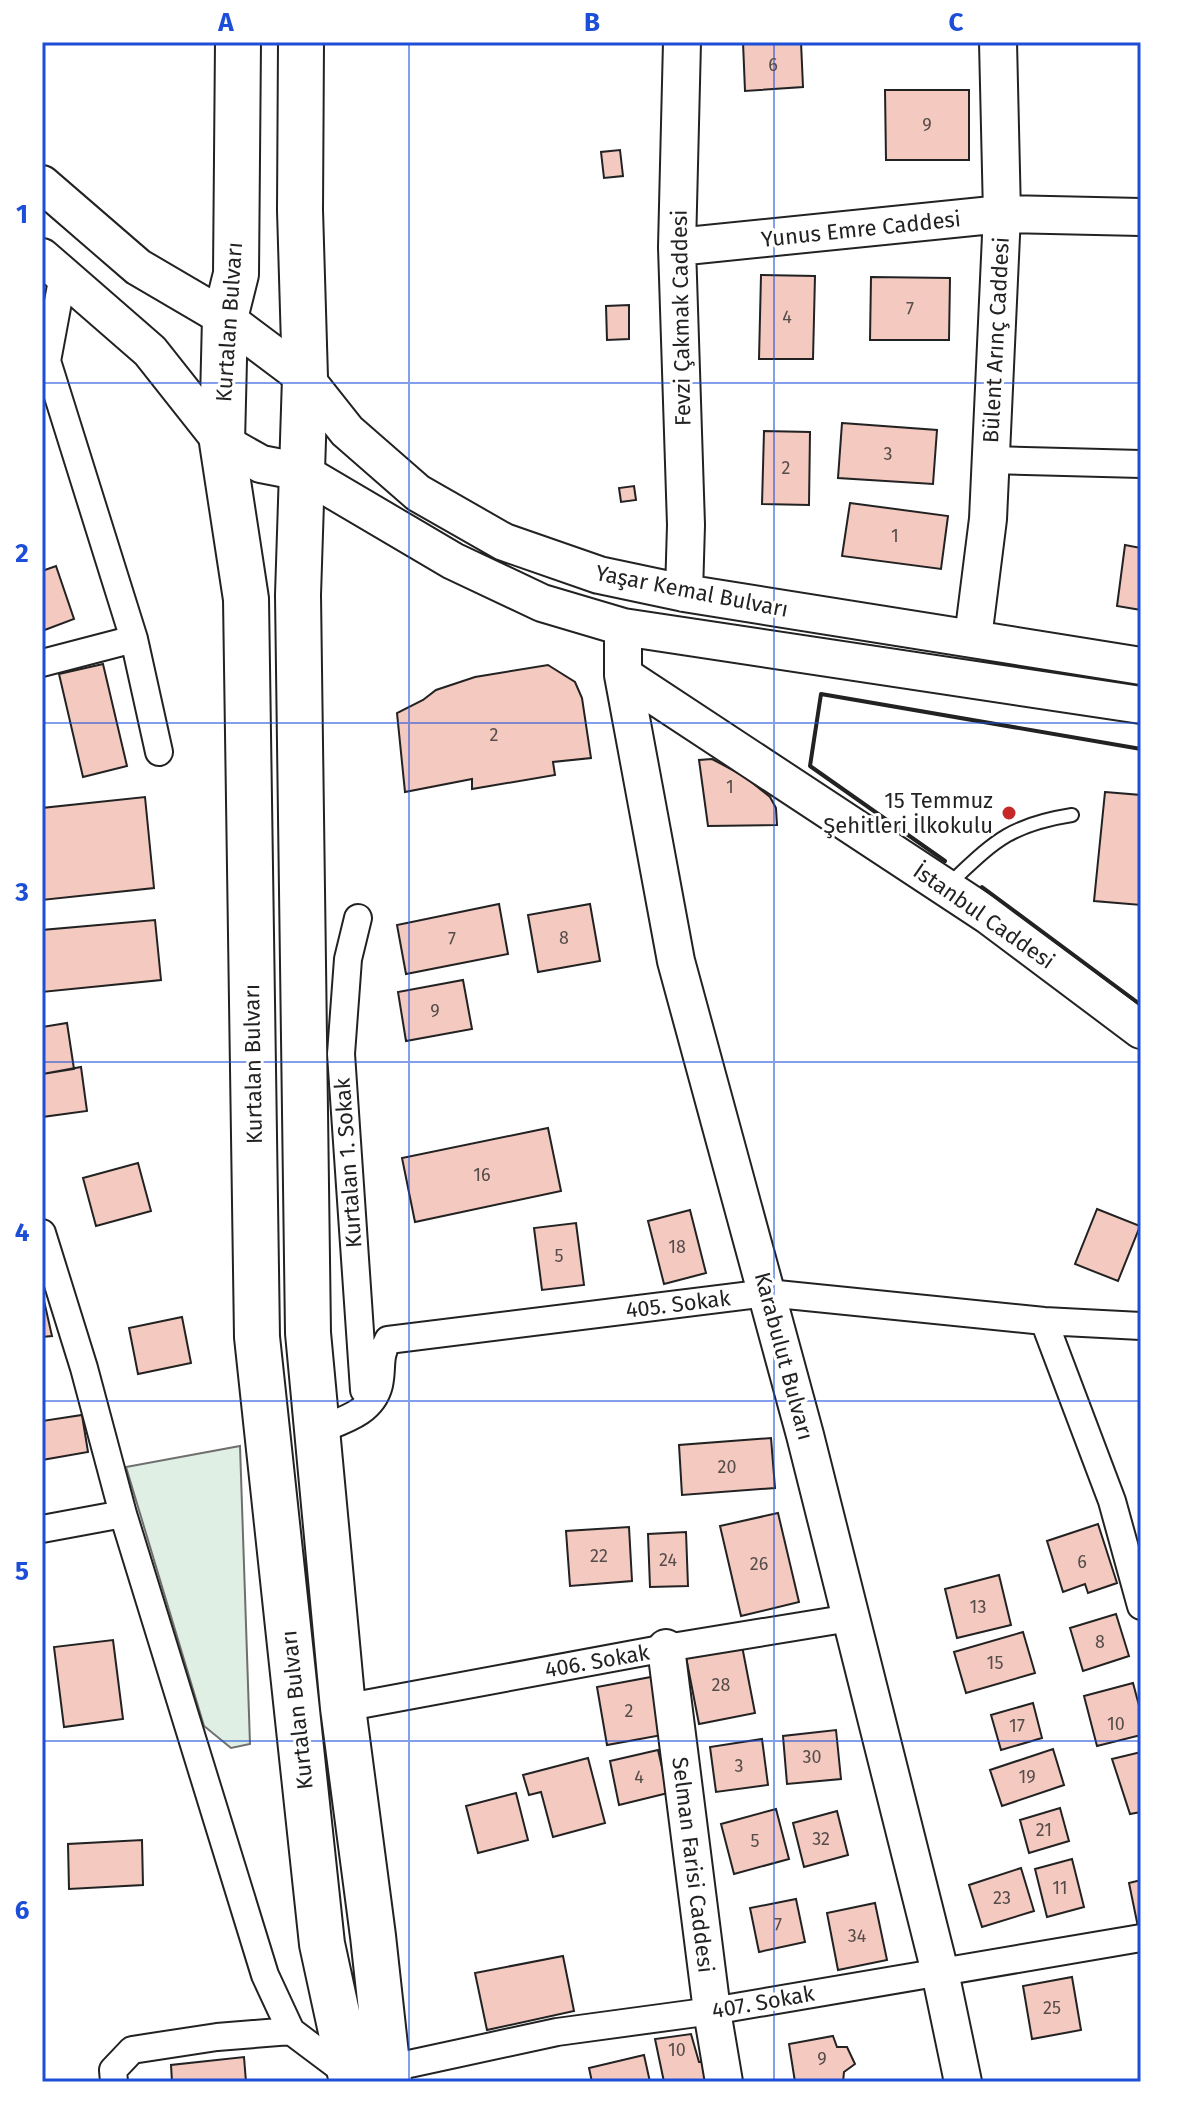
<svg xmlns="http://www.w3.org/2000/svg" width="1183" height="2124" font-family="'Fira Sans',sans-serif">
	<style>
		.green { fill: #e0efe3; stroke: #6f6f6f; stroke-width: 2 }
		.building { fill: #f3c9c0; stroke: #222; stroke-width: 2 }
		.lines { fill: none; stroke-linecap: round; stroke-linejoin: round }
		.lane-casing { stroke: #222; stroke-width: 16 }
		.street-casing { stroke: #222; stroke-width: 30 }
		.secondary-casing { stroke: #222; stroke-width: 40 }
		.highway-casing { stroke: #222; stroke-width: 48 }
		.lane { stroke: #fff; stroke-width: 12 }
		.street { stroke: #fff; stroke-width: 26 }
		.secondary { stroke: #fff; stroke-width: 36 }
		.highway { stroke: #fff; stroke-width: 44 }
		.wall { stroke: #222; stroke-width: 4 }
		.grid { fill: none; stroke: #1d4ed8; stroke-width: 2; stroke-opacity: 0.55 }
		.poi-dot { fill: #c62828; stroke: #fff; stroke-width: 3 }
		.labels { text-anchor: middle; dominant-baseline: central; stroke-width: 6; stroke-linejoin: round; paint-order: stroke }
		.number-label { font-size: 18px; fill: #564c4a }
		.street-label { font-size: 22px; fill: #222; stroke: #fff }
		.poi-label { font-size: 22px; fill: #222; stroke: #fff; text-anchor: end }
		.neatline { fill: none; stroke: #1d4ed8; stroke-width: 3 }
		.grid-label { font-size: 26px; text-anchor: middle; font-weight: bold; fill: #1d4ed8 }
	</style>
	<rect width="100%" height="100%" fill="#fff"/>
	<!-- green -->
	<path class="green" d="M240,1446l10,298 -19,4 -27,-22 -78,-259z"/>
	<!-- building -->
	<path class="building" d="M743,42h58l2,45 -58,4z
		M885,90h84v70h-83z
		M620,150l3,26 -19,2 -3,-26z
		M761,275l54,1 -2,83h-54z
		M871,277l79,1 -1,62h-79z
		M629,305v34l-22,1 -1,-34z
		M842,423l95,7 -4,54 -95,-6z
		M764,431l46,1 -1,73 -47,-1z
		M634,486l2,14 -15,2 -2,-14z
		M850,503l98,13 -7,53 -99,-13z
		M1125,545l16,3v62l-24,-4z
		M56,566l18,53 -32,12v-60z
		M103,664l24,102 -44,11 -24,-103z
		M548,665l27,17 7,16 9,60 -38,4 2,13 -83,14v-10l-67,13 -8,-79 26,-13 13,-10 39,-13z
		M712,759l32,17 26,21 6,11 1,17 -69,1 -9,-66z
		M1105,792l36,3v110l-47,-4z
		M145,797l9,91 -112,12v-92z
		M499,904l9,50 -102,20 -9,-49z
		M590,904l10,57 -62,11 -10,-57z
		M155,920l6,60 -119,12v-62z
		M463,980l9,49 -66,12 -8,-49z
		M67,1023l7,46 -32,5v-47z
		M81,1067l6,44 -45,6v-43z
		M548,1128l13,63 -146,31 -13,-64z
		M138,1163l13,48 -55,15 -13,-48z
		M1097,1209l43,17 -22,55 -43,-17z
		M690,1210l16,63 -42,11 -16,-63z
		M576,1223l8,62 -42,5 -8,-62z
		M42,1292l10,44 -10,1z
		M182,1317l9,46 -53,11 -9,-46z
		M82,1415l6,37 -46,8v-39z
		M771,1438l4,50 -93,7 -3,-50z
		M778,1513l21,89 -58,14 -21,-90z
		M1098,1524l19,59 -29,10 -3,-9 -22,8 -16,-51z
		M629,1527l3,54 -62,5 -4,-55z
		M686,1532l2,54 -38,1 -2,-53z
		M999,1575l12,50 -54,13 -12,-49z
		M1116,1614l13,42 -46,15 -13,-43z
		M1023,1632l12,41 -69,20 -12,-41z
		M113,1640l10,79 -59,8 -10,-80z
		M742,1646l13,67 -56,11 -13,-67z
		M651,1677l11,58 -55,10 -10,-58z
		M1133,1683l8,30v22l-44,11 -13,-50z
		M1033,1703l9,35 -41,12 -10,-35z
		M836,1730l5,49 -54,5 -4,-48z
		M762,1739l6,46 -52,7 -6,-45z
		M1053,1749l11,36 -62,21 -12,-36z
		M658,1750l10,43 -49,12 -9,-44z
		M1141,1752v60l-11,2 -18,-55z
		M588,1758l17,65 -52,14 -12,-45 -12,3 -6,-20z
		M516,1793l12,47 -50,13 -12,-47z
		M1060,1808l9,33 -40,12 -9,-33z
		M776,1809l13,50 -55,15 -13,-50z
		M837,1811l11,44 -44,12 -11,-44z
		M142,1840l1,45 -74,4 -1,-45z
		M1072,1859l12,48 -37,10 -12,-48z
		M1021,1868l13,43 -52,16 -13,-42z
		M1141,1880v46l-3,1 -9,-44z
		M796,1899l9,43 -46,10 -9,-44z
		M875,1903l12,57 -49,10 -11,-57z
		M563,1956l11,55 -87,19 -12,-57z
		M1072,1977l9,53 -49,9 -9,-53z
		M691,2034l8,28h11l4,20h-50l-9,-43z
		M833,2036l4,11h10l8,17 -11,8 -1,10h-48l-6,-38z
		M644,2055l6,27h-58l-3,-14z
		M244,2057l2,25h-74l-1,-17z"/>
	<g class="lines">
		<defs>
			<path id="lane" d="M948,885c45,-42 60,-60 124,-70"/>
			<path id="street" d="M63,275l-16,86 87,278 25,113
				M990,460l151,4
				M42,663l92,-24
				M358,918l-10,41 -7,95 23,336
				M42,1233l42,135 39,146 142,461 26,56 60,45
				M1044,1321l68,180 29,105
				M319,1430c24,-10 53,-17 60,-45 4,-18 -1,-27 9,-45l379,-47 277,28 97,5
				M42,1529l81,-15
				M343,1708l323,-60 184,-30
				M386,2069l171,-37 155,-21 429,-73
				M114,2082l-1,-12 19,-20 85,-13 74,-6"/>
			<path id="secondary" d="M682,42l-5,205 9,278 -2,68
				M42,184l96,83 87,51 80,60 42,53 71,62 86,49 95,33 85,18 457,73
				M677,247l325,-33 139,3
				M42,257l108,94 72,91 39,22 41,8 151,89 89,42 81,24 518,78
				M623,627v48l53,286 129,474 135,537 23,110
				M973,638l15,-119 14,-305 -4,-172
				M623,675l366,241 152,114
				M666,1648l46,363 12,71"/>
			<path id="highway" d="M238,42l-2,232 -11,44 -3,124 24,157 11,738 65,607 30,138
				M301,42l-1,168 5,168 -7,217 10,738 35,375 30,228 16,146"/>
		</defs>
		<!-- lane casing -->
		<use href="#lane" class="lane-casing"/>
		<!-- street casing -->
		<use href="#street" class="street-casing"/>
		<!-- secondary casing -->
		<use href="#secondary" class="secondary-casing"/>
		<!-- highway casing -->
		<use href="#highway" class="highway-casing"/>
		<!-- lane -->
		<use href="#lane" class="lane"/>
		<!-- street -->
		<use href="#street" class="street"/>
		<!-- secondary -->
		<use href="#secondary" class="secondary"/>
		<!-- highway -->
		<use href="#highway" class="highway"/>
		<!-- wall -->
		<path class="wall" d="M945,861l-135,-95 11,-72 320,55
			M982,887l159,118"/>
	</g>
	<!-- grid -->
	<path class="grid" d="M409,42v2040M774,42v2040M42,383h1099M42,723h1099M42,1062h1099M42,1401h1099M42,1741h1099"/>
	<!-- markers -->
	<circle class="poi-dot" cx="1009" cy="813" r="8"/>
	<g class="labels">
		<!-- number labels -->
		<g class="number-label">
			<text x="773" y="65">6</text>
			<text x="927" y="125">9</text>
			<text x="910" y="309">7</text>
			<text x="787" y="317">4</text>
			<text x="888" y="454">3</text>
			<text x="786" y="468">2</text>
			<text x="895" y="536">1</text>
			<text x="494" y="735">2</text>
			<text x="730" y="787">1</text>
			<text x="564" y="938">8</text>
			<text x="452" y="939">7</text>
			<text x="435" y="1011">9</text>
			<text x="482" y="1175">16</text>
			<text x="677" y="1247">18</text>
			<text x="559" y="1256">5</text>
			<text x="727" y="1467">20</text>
			<text x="599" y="1556">22</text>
			<text x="668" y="1560">24</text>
			<text x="1082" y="1562">6</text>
			<text x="759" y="1564">26</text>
			<text x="978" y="1607">13</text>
			<text x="1100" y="1642">8</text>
			<text x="995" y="1663">15</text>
			<text x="721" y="1685">28</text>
			<text x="629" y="1711">2</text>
			<text x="1116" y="1724">10</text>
			<text x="1017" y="1726">17</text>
			<text x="812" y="1757">30</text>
			<text x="739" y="1766">3</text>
			<text x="639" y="1777">4</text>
			<text x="1027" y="1777">19</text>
			<text x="1044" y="1830">21</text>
			<text x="821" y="1839">32</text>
			<text x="755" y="1841">5</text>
			<text x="1060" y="1888">11</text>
			<text x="1002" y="1898">23</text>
			<text x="778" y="1925">7</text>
			<text x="857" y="1936">34</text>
			<text x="1052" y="2008">25</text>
			<text x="677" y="2050">10</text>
			<text x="822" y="2059">9</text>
		</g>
		<!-- street labels -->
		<g class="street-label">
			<text transform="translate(861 229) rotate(-6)">Yunus Emre Caddesi</text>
			<text transform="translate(681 318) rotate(-91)">Fevzi Çakmak Caddesi</text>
			<text transform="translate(229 322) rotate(-86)">Kurtalan Bulvarı</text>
			<text transform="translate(996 340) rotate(-87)">Bülent Arınç Caddesi</text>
			<text transform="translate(692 591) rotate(11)">Yaşar Kemal Bulvarı</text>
			<text transform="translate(984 916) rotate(35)">İstanbul Caddesi</text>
			<text transform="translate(253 1064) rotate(-91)">Kurtalan Bulvarı</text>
			<text transform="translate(348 1163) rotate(-94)">Kurtalan 1. Sokak</text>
			<text transform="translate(678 1304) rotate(-7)">405. Sokak</text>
			<text transform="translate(784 1356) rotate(75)">Karabulut Bulvarı</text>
			<text transform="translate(597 1661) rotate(-10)">406. Sokak</text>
			<text transform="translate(297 1710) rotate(-96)">Kurtalan Bulvarı</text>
			<text transform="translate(693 1865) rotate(83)">Selman Farisi Caddesi</text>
			<text transform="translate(763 2002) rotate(-10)">407. Sokak</text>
		</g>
		<!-- poi labels -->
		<g class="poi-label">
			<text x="993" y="800">15 Temmuz<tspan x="993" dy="25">Şehitleri İlkokulu</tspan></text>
		</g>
	</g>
	<!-- border -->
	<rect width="1183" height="2124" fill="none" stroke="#ffffff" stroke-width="88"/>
	<rect x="44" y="44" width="1095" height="2036" class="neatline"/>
	<g class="grid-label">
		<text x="226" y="31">A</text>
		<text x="592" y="31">B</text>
		<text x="956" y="31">C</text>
		<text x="22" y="223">1</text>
		<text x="22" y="562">2</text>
		<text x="22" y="901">3</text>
		<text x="22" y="1241">4</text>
		<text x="22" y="1580">5</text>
		<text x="22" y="1919">6</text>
	</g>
</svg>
